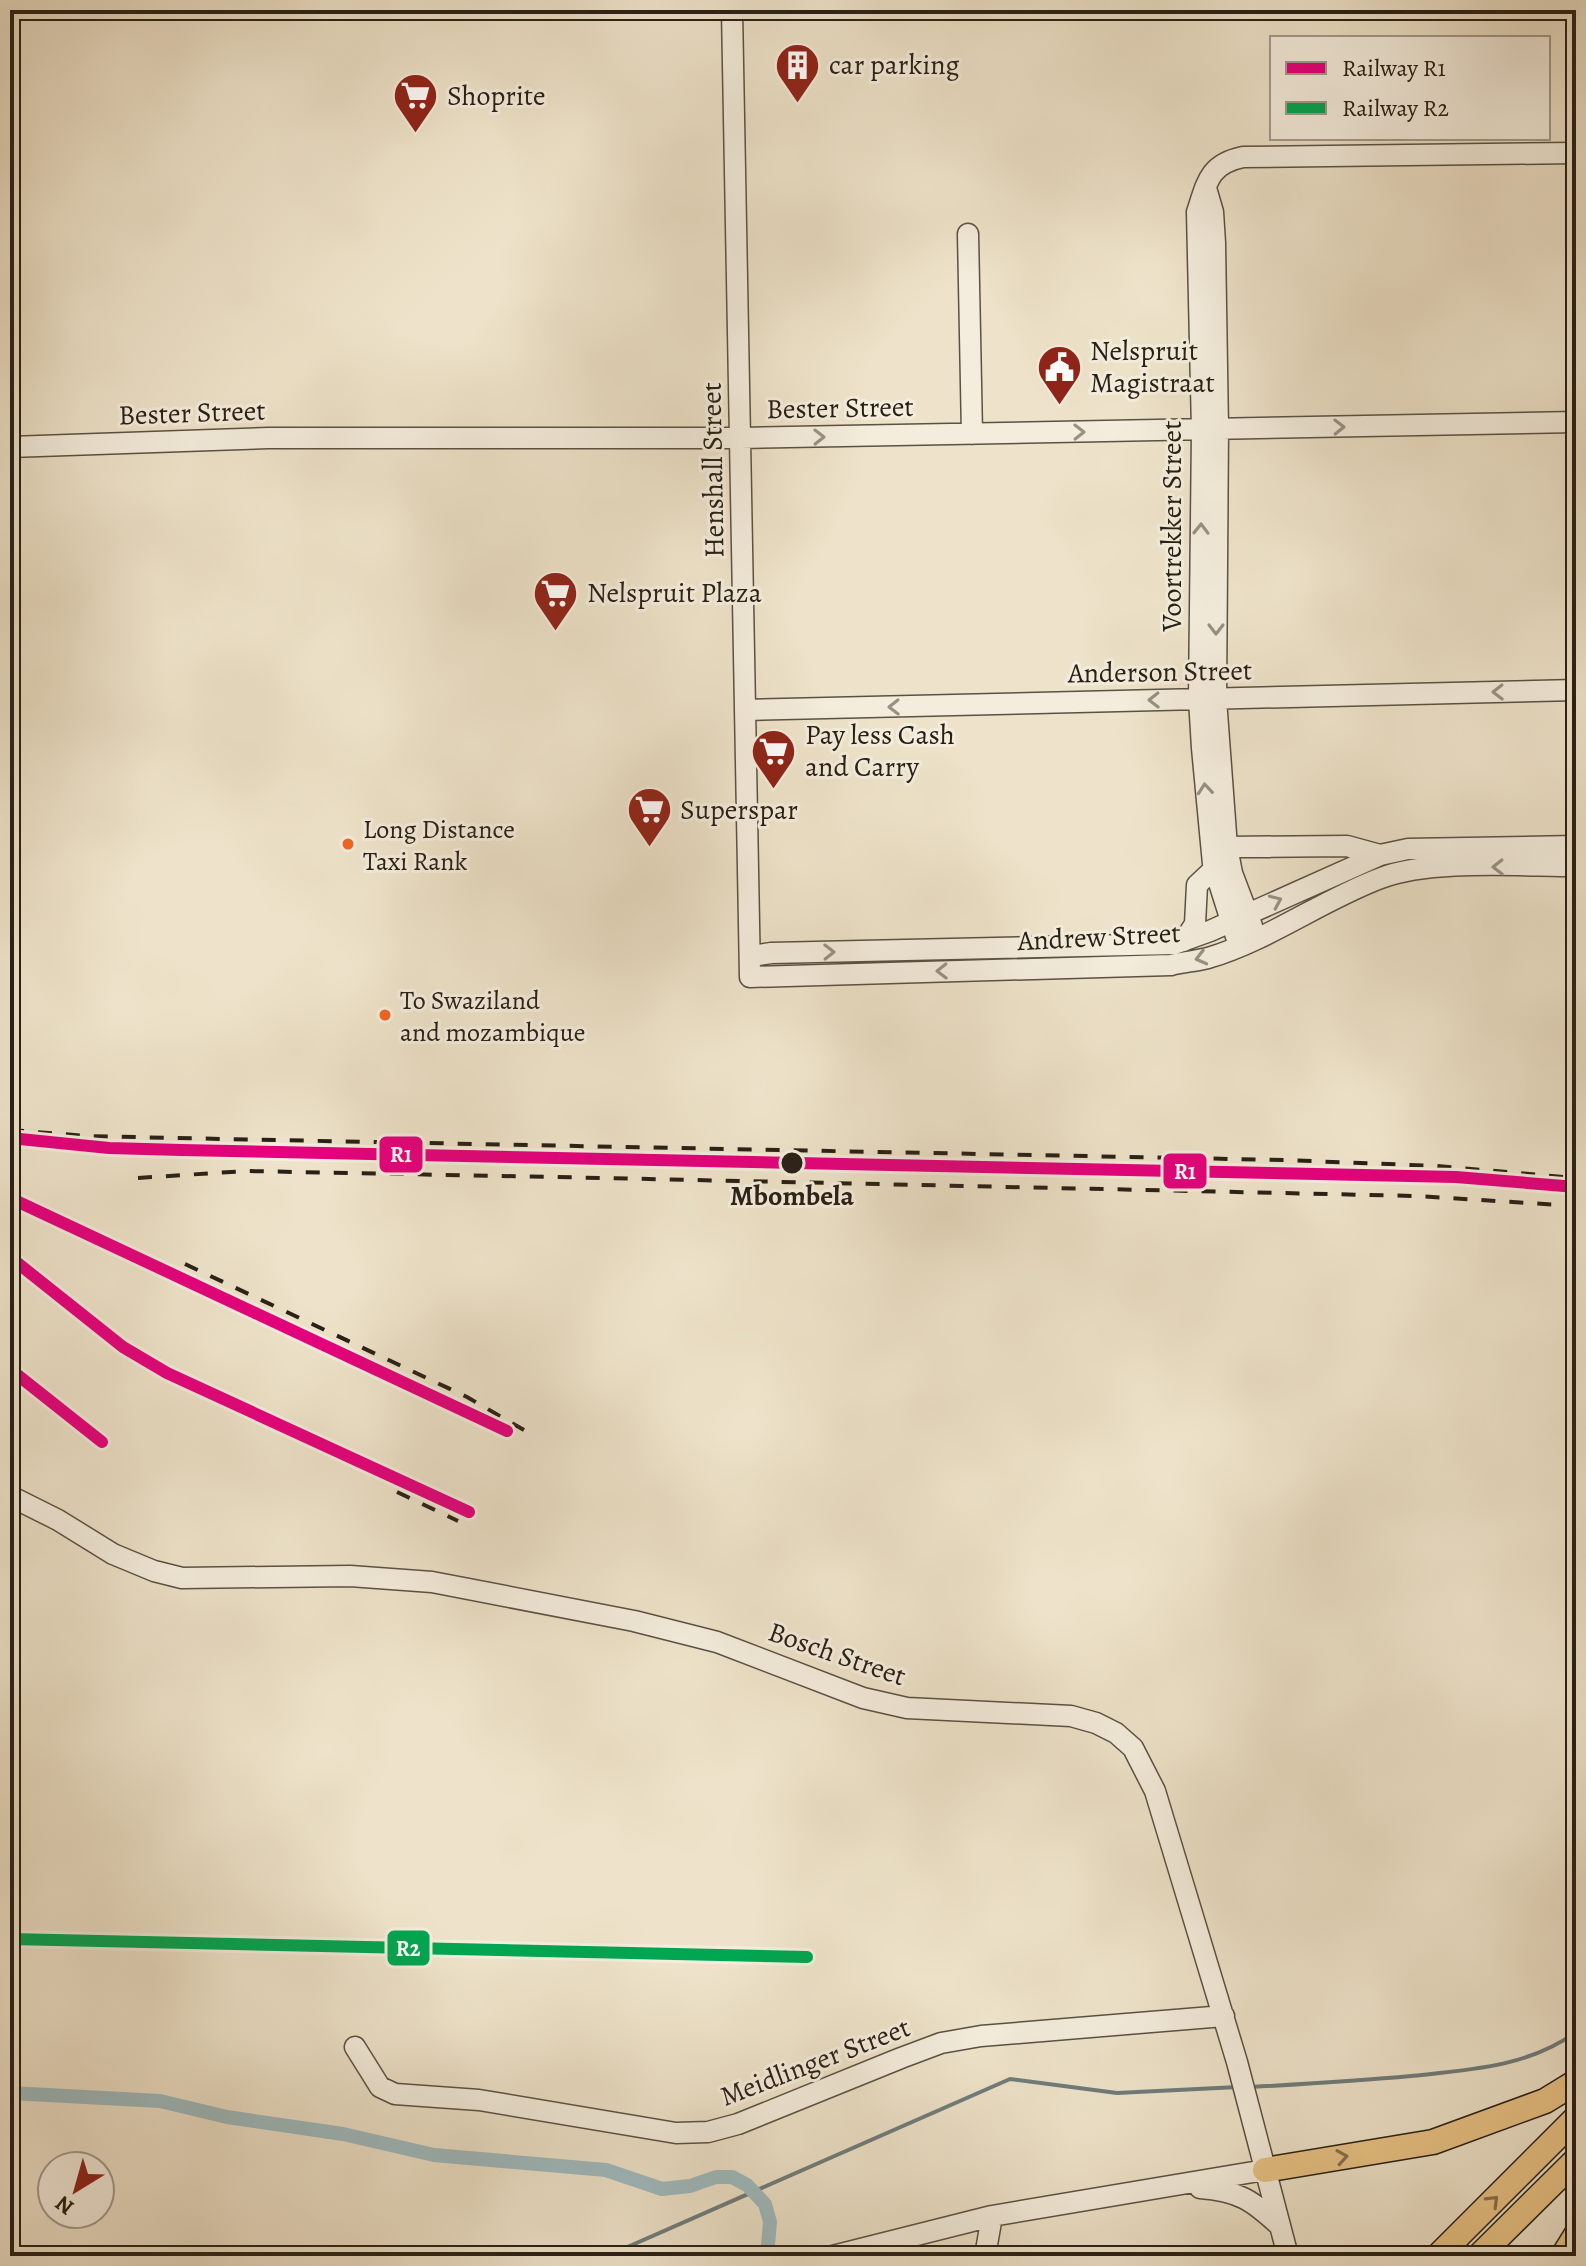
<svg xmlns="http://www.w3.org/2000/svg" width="1586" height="2266" font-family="Alegreya,serif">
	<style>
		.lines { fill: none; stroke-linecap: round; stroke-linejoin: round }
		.stream { stroke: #6f7d7c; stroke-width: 4 }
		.canal { stroke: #9ebbc0; stroke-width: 14 }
		.minor-casing { stroke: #5a5143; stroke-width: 23 }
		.major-casing { stroke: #282016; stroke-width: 27 }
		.minor { stroke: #f4eddd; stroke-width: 20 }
		.major { stroke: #e7c285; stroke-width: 24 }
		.rail { stroke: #282016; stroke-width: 4; stroke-dasharray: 14 14; stroke-linecap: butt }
		.rail-1-casing { stroke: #f4eddd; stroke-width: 18 }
		.rail-2-casing { stroke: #f4eddd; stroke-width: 18 }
		.rail-1 { stroke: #e5007d; stroke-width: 12 }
		.rail-2 { stroke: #00a651; stroke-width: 12 }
		.oneway { stroke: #989183 }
		.oneway2 { stroke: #88714e }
		.bus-dot { fill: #f26522; stroke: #f4eddd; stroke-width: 3 }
		.stop-dot { fill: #282016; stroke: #f4eddd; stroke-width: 3 }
		.labels { text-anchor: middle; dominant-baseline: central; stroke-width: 6; stroke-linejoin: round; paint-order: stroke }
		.bus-label { font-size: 26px; fill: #282016; stroke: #f4eddd; text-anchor: start }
		.poi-label { font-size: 28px; fill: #282016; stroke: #f4eddd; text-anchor: start }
		.street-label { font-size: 28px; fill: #282016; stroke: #f4eddd }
		.stop-label { font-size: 28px; font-weight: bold; fill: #282016; stroke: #f4eddd }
		.line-badge { stroke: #f4eddd; stroke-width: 3 }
		.badge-label { font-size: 22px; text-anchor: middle; font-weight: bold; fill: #fff }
	</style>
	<rect width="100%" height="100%" fill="#eee3ca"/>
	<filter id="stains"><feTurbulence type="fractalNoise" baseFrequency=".0025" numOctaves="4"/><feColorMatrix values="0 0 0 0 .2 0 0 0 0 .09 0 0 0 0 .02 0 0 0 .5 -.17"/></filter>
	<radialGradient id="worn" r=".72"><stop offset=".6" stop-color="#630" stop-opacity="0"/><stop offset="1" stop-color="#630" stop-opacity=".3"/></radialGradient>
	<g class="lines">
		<!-- stream -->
		<path class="stream" d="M1251,2087c54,-3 107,-6 160,-11 57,-6 118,-9 165,-44
			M607,2256l403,-177 107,14 121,-6"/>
		<!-- canal -->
		<path class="canal" d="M10,2093l150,8 67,16 116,17 91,21 172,15 56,19 28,-3 26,-9h16l15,8 18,19 5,18 -2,23"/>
		<defs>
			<path id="minor" d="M732,10l18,967 421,-12c12,-3 25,-4 37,-7 61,-18 114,-58 173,-80 50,-19 139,-12 195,-12
				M1206,188l7,24 2,31 3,186 -2,270 11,148 5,26 20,53
				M968,234l4,200
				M10,447l258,-9h473l835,-16
				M746,710l830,-20
				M1227,847l120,-1 33,9
				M1184,941l11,-17 2,-39 17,-16
				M1239,946l-26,-82 -11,-116 -3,-49 3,-269 -5,-218c10,-30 12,-48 46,-55l333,-4
				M752,956l19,-3 403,-9 36,-13 170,-76 28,-6 168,-3
				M10,1496l48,24 55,34 41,17 28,7 168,-2 82,6 202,39 83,21 146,56 44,10 164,8 25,7 20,10 17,15 22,43 82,271 51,194
				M355,2047l25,40 15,7 84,6 197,33 32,-1 30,-8 163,-66 40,-15 40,-7 243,-20
				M1200,2188c39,3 52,12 80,38
				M833,2256l159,-40 273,-46
				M985,2256l7,-40"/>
			<path id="major" d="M1265,2170l168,-28 112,-41 31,-19
				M1438,2256l138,-138
				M1479,2256l97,-96
				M1563,2256l13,-21"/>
		</defs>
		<!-- minor casing -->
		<use href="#minor" class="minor-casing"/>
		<!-- major casing -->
		<use href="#major" class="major-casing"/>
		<!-- minor -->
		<use href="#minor" class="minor"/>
		<!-- major -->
		<use href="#major" class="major"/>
		<!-- rail -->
		<path class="rail" d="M10,1130l77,6 136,3 1061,21 153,6 139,12
			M138,1178l108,-7 358,7 813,18 159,10
			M10,1198l497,233
			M10,1257l113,90 44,26 302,139
			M185,1264l282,133 57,33
			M10,1369l92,73
			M397,1492l61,29
			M10,1939l797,18"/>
		<defs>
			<path id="rail-1" d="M10,1138l99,10 72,2 1275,27 120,10
				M10,1198l497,233
				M10,1257l113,90 44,26 302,139
				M10,1369l92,73"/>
			<path id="rail-2" d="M10,1939l797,18"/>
		</defs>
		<!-- rail-1 casing -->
		<use href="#rail-1" class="rail-1-casing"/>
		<!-- rail-2 casing -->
		<use href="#rail-2" class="rail-2-casing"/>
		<!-- rail-1 -->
		<use href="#rail-1" class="rail-1"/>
		<!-- rail-2 -->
		<use href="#rail-2" class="rail-2"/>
	</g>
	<!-- one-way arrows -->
	<defs><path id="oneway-chevron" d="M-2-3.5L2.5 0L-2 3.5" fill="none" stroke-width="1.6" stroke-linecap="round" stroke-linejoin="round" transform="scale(2)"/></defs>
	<g class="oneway">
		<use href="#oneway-chevron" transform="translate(1339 427) rotate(-1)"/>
		<use href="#oneway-chevron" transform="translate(1079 432) rotate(-1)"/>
		<use href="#oneway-chevron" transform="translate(819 437) rotate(-1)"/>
		<use href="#oneway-chevron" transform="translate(1201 529) rotate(-89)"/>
		<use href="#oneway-chevron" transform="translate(1216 629) rotate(90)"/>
		<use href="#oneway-chevron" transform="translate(1498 692) rotate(179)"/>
		<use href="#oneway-chevron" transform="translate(1154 700) rotate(179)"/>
		<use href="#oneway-chevron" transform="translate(894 707) rotate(179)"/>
		<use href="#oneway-chevron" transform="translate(1205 789) rotate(-95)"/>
		<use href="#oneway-chevron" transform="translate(1498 867) rotate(179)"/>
		<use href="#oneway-chevron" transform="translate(1276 901) rotate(-24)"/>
		<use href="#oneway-chevron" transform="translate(829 952) rotate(-1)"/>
		<use href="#oneway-chevron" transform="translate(1201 958) rotate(166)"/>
		<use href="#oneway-chevron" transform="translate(942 971) rotate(179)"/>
	</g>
	<g class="oneway2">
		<use href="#oneway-chevron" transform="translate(1342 2157) rotate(-9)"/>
		<use href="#oneway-chevron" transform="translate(1493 2201) rotate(-45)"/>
	</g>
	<!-- icons -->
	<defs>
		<symbol id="building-pin" viewBox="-11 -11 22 30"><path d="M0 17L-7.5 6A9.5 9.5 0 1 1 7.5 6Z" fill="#8f2418" stroke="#f4eddd"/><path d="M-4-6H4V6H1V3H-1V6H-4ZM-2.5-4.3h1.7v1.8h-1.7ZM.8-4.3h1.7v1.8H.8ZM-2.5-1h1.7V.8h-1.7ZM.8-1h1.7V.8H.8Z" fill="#fff"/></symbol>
		<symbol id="supermarket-pin" viewBox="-11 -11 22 30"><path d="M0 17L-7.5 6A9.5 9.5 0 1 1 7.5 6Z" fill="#8f2418" stroke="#f4eddd"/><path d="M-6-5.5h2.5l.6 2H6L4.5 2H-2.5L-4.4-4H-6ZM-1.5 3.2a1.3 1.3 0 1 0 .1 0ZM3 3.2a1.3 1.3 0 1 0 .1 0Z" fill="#fff"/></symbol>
		<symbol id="civic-pin" viewBox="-11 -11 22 30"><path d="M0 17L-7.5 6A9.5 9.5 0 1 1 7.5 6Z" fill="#8f2418" stroke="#f4eddd"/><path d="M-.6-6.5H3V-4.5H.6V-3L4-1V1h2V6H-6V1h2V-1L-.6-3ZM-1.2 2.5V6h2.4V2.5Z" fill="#fff"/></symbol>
	</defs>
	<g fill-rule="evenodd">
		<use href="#building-pin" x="772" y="40" width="51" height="69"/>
		<use href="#supermarket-pin" x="390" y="70" width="51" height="69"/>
		<use href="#civic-pin" x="1034" y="342" width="51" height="69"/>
		<use href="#supermarket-pin" x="530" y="568" width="51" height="69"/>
		<use href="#supermarket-pin" x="748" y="726" width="51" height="69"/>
		<use href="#supermarket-pin" x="624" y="784" width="51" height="69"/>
	</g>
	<!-- markers -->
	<g class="bus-dot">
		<circle cx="348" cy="844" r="7"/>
		<circle cx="385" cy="1015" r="7"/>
	</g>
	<circle class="stop-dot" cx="792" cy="1163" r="12"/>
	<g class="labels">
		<!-- bus labels -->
		<g class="bus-label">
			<text x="363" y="829">Long Distance<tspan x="363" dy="32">Taxi Rank</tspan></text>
			<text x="400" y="1000">To Swaziland<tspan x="400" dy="32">and mozambique</tspan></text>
		</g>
		<!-- poi labels -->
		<g class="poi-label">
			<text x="829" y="65">car parking</text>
			<text x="447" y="96">Shoprite</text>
			<text x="1090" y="351">Nelspruit<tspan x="1090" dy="32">Magistraat</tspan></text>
			<text x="587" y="593">Nelspruit Plaza</text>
			<text x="805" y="735">Pay less Cash<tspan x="805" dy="32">and Carry</tspan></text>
			<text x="680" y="810">Superspar</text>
		</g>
		<!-- street labels -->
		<g class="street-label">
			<text transform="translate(840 408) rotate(-1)">Bester Street</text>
			<text transform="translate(192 413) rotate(-2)">Bester Street</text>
			<text transform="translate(713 470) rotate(-91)">Henshall Street</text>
			<text transform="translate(1172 526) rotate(-90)">Voortrekker Street</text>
			<text transform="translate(1160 672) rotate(-1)">Anderson Street</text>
			<text transform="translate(1099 937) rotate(-3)">Andrew Street</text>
			<text transform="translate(837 1654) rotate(19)">Bosch Street</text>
			<text transform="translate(815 2062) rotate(-21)">Meidlinger Street</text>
		</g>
		<!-- stop labels -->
		<g class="stop-label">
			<text x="792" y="1196">Mbombela</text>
		</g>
	</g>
	<g class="line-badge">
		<rect x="378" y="1135" width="46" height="39" rx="8" fill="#e5007d"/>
		<rect x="1162" y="1152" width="46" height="38" rx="8" fill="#e5007d"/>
		<rect x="386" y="1929" width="45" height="38" rx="8" fill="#00a651"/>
	</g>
	<g class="badge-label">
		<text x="401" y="1162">R1</text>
		<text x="1185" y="1179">R1</text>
		<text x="408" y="1956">R2</text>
	</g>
	<!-- margin -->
	<rect width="1586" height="2266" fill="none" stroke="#eee3ca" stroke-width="40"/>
	<rect x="12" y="12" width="1562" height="2242" fill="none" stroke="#282016" stroke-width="4"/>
	<rect x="20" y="20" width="1546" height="2226" fill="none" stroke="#282016" stroke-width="2"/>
	<!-- legend -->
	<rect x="1270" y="36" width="280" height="104" fill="#f4eddd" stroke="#a29b8d" stroke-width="2"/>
	<rect x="1286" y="62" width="40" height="12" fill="#e5007d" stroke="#a29b8d" stroke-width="2"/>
	<text x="1342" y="76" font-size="24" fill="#282016">Railway R1</text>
	<rect x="1286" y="102" width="40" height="12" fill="#00a651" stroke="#a29b8d" stroke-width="2"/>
	<text x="1342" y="116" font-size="24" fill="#282016">Railway R2</text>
	<!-- north arrow -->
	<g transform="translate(76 2190) rotate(217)"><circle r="38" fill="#f4eddd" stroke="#a29b8d" stroke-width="2"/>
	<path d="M0-6L14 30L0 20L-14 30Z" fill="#8f2418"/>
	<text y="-12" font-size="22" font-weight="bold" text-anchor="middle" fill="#282016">N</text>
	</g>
	<rect width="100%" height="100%" filter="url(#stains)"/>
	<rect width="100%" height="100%" fill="url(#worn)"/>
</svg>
